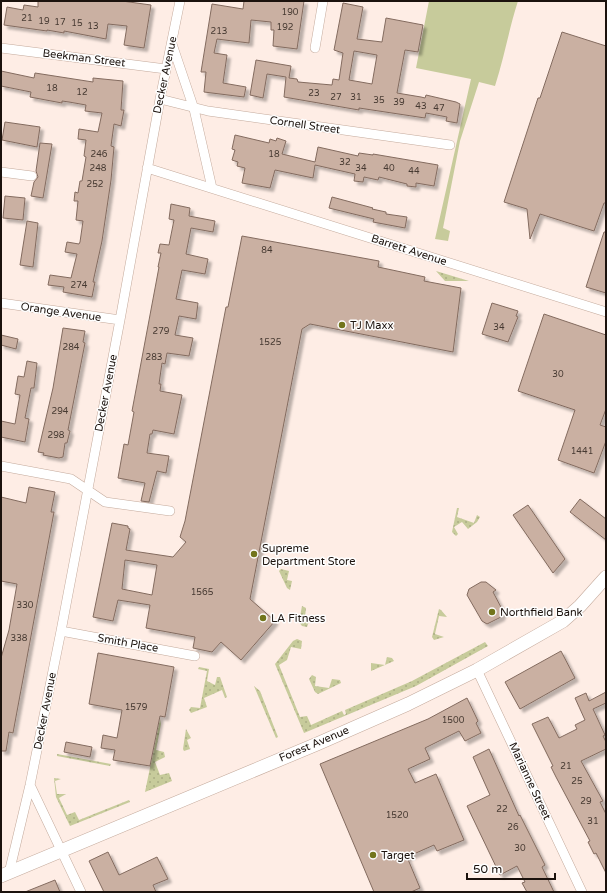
<svg xmlns="http://www.w3.org/2000/svg" width="607" height="893" font-family="'Varela Round',sans-serif">
	<style>
		.grass { fill: #c7cb9b }
		.garden { fill: url(#garden-dots) }
		.building { fill: #cab0a2; stroke: #836b5f; fill-rule: evenodd; filter: url(#shadow) }
		.lines { fill: none; stroke-linecap: round; stroke-linejoin: round }
		.minor-casing { stroke: #c4aa9c; stroke-width: 10 }
		.secondary-casing { stroke: #c4aa9c; stroke-width: 14 }
		.minor { stroke: #fff; stroke-width: 9 }
		.secondary { stroke: #fff; stroke-width: 13 }
		.poi-dot { fill: #72751c; stroke: #fefefe; stroke-width: 1.5 }
		.labels { text-anchor: middle; dominant-baseline: central; stroke-width: 3; stroke-linejoin: round; paint-order: stroke }
		.number-label { font-size: 9px; fill: #473a32 }
		.street-label { font-size: 11px; fill: #1b120d; stroke: #fefefe }
		.poi-label { font-size: 11px; fill: #1b120d; stroke: #fefefe; text-anchor: start }
	</style>
	<defs>
		<pattern id="garden-dots" width="8" height="8" patternUnits="userSpaceOnUse"><rect width="8" height="8" fill="#c7cb9b"/><path d="M2 2h.1M6 6h.1" fill="none" stroke="#aaad84" stroke-width="1.8" stroke-linecap="round"/></pattern>
		<filter id="shadow"><feDropShadow dx="3.5" dy="3.5" stdDeviation="1" flood-color="#0004"/></filter>
	</defs>
	<rect width="100%" height="100%" fill="#feede5"/>
	<!-- grass -->
	<path class="grass" d="M429,1h89c-9,28 -14,57 -23,85l-16,-4 -19,59 -17,87 7,3 -2,10 -13,-2 36,-160 -55,-11z"/>
	<!-- garden -->
	<path class="garden" d="M436,271l33,10h-24z
		M457,508h2l-2,9 17,6 3,-8 3,2 -3,5 -9,7 -6,-7 -8,5 4,7 -2,2 -4,-4z
		M281,569l8,2 -2,9 5,1 -2,9 -3,-2 -8,-17z
		M302,606l4,2 -1,9 5,1 -3,9 -5,-1 -3,-4z
		M439,609l2,1 6,7 -8,-1 -4,18 9,3 -10,3 -2,-3z
		M297,639l5,2 -1,8 -10,-2 -4,13 -8,5 21,52 7,-1 4,9 31,-14 2,4 2,-1 -1,-4 67,-29 73,-39 3,4 -72,40 -112,47 -29,-69 18,-23z
		M387,657l5,1 2,3 -23,10v-8l14,2z
		M199,667l10,2 -2,12 8,4 2,-8h3l7,20 -2,1 -3,-8 -18,8 3,9 -16,6 -2,-3 2,-3 9,1 7,-37 -9,-2z
		M312,675l4,2 -1,9 14,2 3,-9 8,1 1,3 -23,11 -3,-2 -6,-13z
		M254,686l6,5 18,46 -2,1z
		M160,719l1,5 -5,26 8,2 1,5 -10,5 5,13 9,-2 3,8 -27,11z
		M186,729l5,9 -4,2 3,9 -6,2 -1,-2z
		M57,754l54,10 -1,2 -53,-10z
		M54,778l7,1 -6,2 2,13h9l-7,4 8,17 8,-3 4,8 50,-20 1,2 -60,24 -14,-29z"/>
	<!-- building -->
	<path class="building" d="M38,1h84l29,4 -7,43 -20,-3 3,-19 -19,-2 -2,15 -42,-8v2l-17,-3v1l-43,-6 3,-18 16,3 1,-5 14,2z
		M244,1h60l-7,48 -24,-3 1,-16h-3v-8l-20,-2 -2,23 -32,-4 -3,14 13,2 -4,28 23,4 -2,10 -40,-5 2,-20h-5l11,-68 31,5z
		M343,3l20,4 -6,32 25,3 4,-24 37,7 -5,27 -13,-2 -8,43 24,4 4,1 1,-3 30,7 4,2 -3,19 -11,-2 1,-4 -21,-4 -1,5 -66,-10v2l-75,-13 2,-20 -19,-3 -4,24 -13,-3 6,-35 35,6 -2,12 8,1 1,3 34,3 1,-6 6,1 4,-27 -9,-3zM354,51l23,4 -5,29 -23,-4z
		M562,32l44,14v157h-2l-10,28 -54,-17 -10,25 -3,-30 -23,-7 34,-104h2z
		M1,71l33,7 1,-5 58,9v-4l30,3 -2,29h3l-3,16 -7,-2 -3,22 3,1 -3,33 -9,61 -9,41h2l-3,15 -29,-5 1,-5 -16,-2 2,-10 21,3 6,-24 -12,-2 2,-10 12,2 1,-2 3,-21 -7,-1 2,-19h-4l1,-9 3,1 2,-12h2l4,-24 -2,-1 2,-16 -8,-1 1,-10 19,3 4,-19 -17,-2 1,-6 -17,-3 -7,-1v2l-32,-6 1,-5 -30,-6z
		M5,122l35,5 -3,20 -35,-7z
		M235,135l34,8 1,-4 6,2 1,-3 9,3 -4,13 33,8 3,-15 40,9 1,-3 14,2v-1l65,11 -4,21 -18,-3v4l-9,-1v-2l-28,-7 -1,3 -14,-3 -1,5 -9,-1 1,-7 -40,-9 -2,13 -38,-8 -5,18 -28,-5 3,-15 -8,-2 1,-4 -6,-2 3,-10 -3,-1z
		M40,143l12,1 -9,54 -12,-2 3,-14 4,-5 -2,-6z
		M5,196l20,2 -2,22 -20,-2z
		M332,197l41,11 -1,1 14,3v2l21,3 -2,11 -32,-6 1,-3 -45,-11z
		M171,204l19,4 -1,8 26,5 -2,11 -22,-4 -5,26 22,5 -3,15 -23,-4 -6,29 22,4 -2,16 -17,-3 -4,19 18,3 -4,18 -22,-3 -2,11 -3,-1 -3,21h2l-1,7 22,4 -8,39 -21,-4 -1,4h-2l-3,19 22,3 -3,17 -9,-2 -8,31 -8,-1 4,-18 -27,-5 6,-34 4,1 6,-33 -2,-1 27,-144h-1l3,-14h-3l2,-9 9,1 5,-25 -5,-1z
		M27,221l11,2 -5,44 -13,-2z
		M604,232h2v61l-20,-6z
		M242,236l137,25 -1,6 47,10 -1,4 37,7 -8,64 -143,-28 -8,5 -52,270 25,22 -34,39 -20,-18 -9,10 -19,-4 2,-11 -49,-9 4,-23 -32,-5 -5,21 -20,-4 19,-94 16,3v2l2,1 -4,21 47,7 13,-15 -6,-5 5,-16 41,-214h2zM125,560l32,5 -5,30 -30,-6z
		M492,303l26,8 -2,5 2,1 -10,25 -26,-8z
		M544,314l62,21v74l-6,16 6,2v14l-12,32 -36,-13 17,-50 -57,-19z
		M63,328l22,3 -2,11 2,1 -17,87 2,1 -3,12h-2l-2,14 -4,1 -16,-3 1,-2 -6,-1 15,-64z
		M1,335l17,4 -2,10 -15,-4z
		M27,361l10,2 -3,25h-3l-6,30 4,1 -4,23 -24,-5v-16l14,3 5,-29 -5,-1 3,-18 6,1z
		M29,487l26,5 -4,20h3l-41,221 -4,-1 -3,19h-5v-93l8,-28 8,-46 -16,-3v-84l25,6z
		M580,499l26,20v21l-36,-28z
		M528,505l37,54 -12,14 -40,-58z
		M481,582h5l10,8 -3,2 10,19 -2,6 -14,7 -5,-3 -15,-26 2,-6z
		M561,651l14,27 -55,31 -15,-27z
		M98,653l76,14 -9,50 -5,-1 -10,50 -37,-6 2,-10 -14,-2 2,-13 14,3 5,-28 -33,-6z
		M606,692v11l-13,6 12,26 -2,1 3,6v7l-25,12 22,40 -3,1 6,12v59l-10,-20 -2,1 -6,-12 2,-1 -34,-64 -5,-10 2,-1 -21,-42 16,-7 11,21 18,-9 -2,-4 10,-5 -10,-22 11,-5 3,8z
		M467,698l11,23 -2,2 5,10 -16,8 -6,-10 -34,17 5,11 -22,10 7,14 21,-9 28,66 -27,11 -3,-6 -27,12 13,31 -9,4h-37l-54,-128 108,-45z
		M66,742l26,5 -2,10 -26,-5z
		M489,749l30,67 1,-1 25,50 -3,2 12,25h-27l-5,-9 3,-1 -8,-16 -17,9 -33,-69 23,-11 -17,-38z
		M108,852l11,23 38,-18 11,22 -15,6 3,7h-52l-15,-31z
		M55,880l5,12h-35z"/>
	<g class="lines">
		<defs>
			<path id="minor" d="M172,44l22,65 18,79
				M1,48l165,21
				M315,48l8,-47
				M160,99l48,12 242,34
				M147,168l459,144
				M1,172l31,4
				M1,303l119,17
				M1,466l70,13 34,23 65,9
				M61,631l134,25
				M477,670l105,222
				M30,785l51,107
				M9,873l21,-88 31,-154 59,-311 40,-221 20,-98"/>
			<path id="secondary" d="M1,876l316,-132 91,-40 69,-34 86,-49 17,-15 26,-29"/>
		</defs>
		<!-- minor casing -->
		<use href="#minor" class="minor-casing"/>
		<!-- secondary casing -->
		<use href="#secondary" class="secondary-casing"/>
		<!-- minor -->
		<use href="#minor" class="minor"/>
		<!-- secondary -->
		<use href="#secondary" class="secondary"/>
	</g>
	<!-- markers -->
	<g class="poi-dot">
		<circle cx="342" cy="325" r="4"/>
		<circle cx="254" cy="554" r="4"/>
		<circle cx="492" cy="612" r="4"/>
		<circle cx="263" cy="618" r="4"/>
		<circle cx="373" cy="855" r="4"/>
	</g>
	<g class="labels">
		<!-- number labels -->
		<g class="number-label">
			<text x="290" y="12">190</text>
			<text x="27" y="18">21</text>
			<text x="44" y="21">19</text>
			<text x="60" y="22">17</text>
			<text x="77" y="23">15</text>
			<text x="93" y="26">13</text>
			<text x="285" y="27">192</text>
			<text x="219" y="31">213</text>
			<text x="52" y="88">18</text>
			<text x="82" y="92">12</text>
			<text x="314" y="93">23</text>
			<text x="336" y="97">27</text>
			<text x="356" y="97">31</text>
			<text x="379" y="100">35</text>
			<text x="399" y="102">39</text>
			<text x="421" y="106">43</text>
			<text x="439" y="108">47</text>
			<text x="99" y="154">246</text>
			<text x="274" y="154">18</text>
			<text x="345" y="162">32</text>
			<text x="98" y="168">248</text>
			<text x="361" y="168">34</text>
			<text x="389" y="168">40</text>
			<text x="414" y="171">44</text>
			<text x="95" y="184">252</text>
			<text x="267" y="250">84</text>
			<text x="79" y="285">274</text>
			<text x="499" y="327">34</text>
			<text x="161" y="331">279</text>
			<text x="270" y="342">1525</text>
			<text x="71" y="347">284</text>
			<text x="154" y="357">283</text>
			<text x="558" y="374">30</text>
			<text x="60" y="411">294</text>
			<text x="56" y="435">298</text>
			<text x="582" y="451">1441</text>
			<text x="202" y="592">1565</text>
			<text x="25" y="605">330</text>
			<text x="19" y="638">338</text>
			<text x="136" y="707">1579</text>
			<text x="453" y="720">1500</text>
			<text x="566" y="766">21</text>
			<text x="577" y="781">25</text>
			<text x="586" y="801">29</text>
			<text x="502" y="809">22</text>
			<text x="397" y="815">1520</text>
			<text x="593" y="821">31</text>
			<text x="513" y="827">26</text>
			<text x="520" y="848">30</text>
		</g>
		<!-- street labels -->
		<g class="street-label">
			<text transform="translate(84 58) rotate(7)">Beekman Street</text>
			<text transform="translate(165 75) rotate(-78)">Decker Avenue</text>
			<text transform="translate(305 125) rotate(8)">Cornell Street</text>
			<text transform="translate(409 250) rotate(18)">Barrett Avenue</text>
			<text transform="translate(61 312) rotate(8)">Orange Avenue</text>
			<text transform="translate(106 393) rotate(-79)">Decker Avenue</text>
			<text transform="translate(128 643) rotate(10)">Smith Place</text>
			<text transform="translate(45 711) rotate(-79)">Decker Avenue</text>
			<text transform="translate(314 744) rotate(-23)">Forest Avenue</text>
			<text transform="translate(530 781) rotate(65)">Marianne Street</text>
		</g>
		<!-- poi labels -->
		<g class="poi-label">
			<text x="350" y="325">TJ Maxx</text>
			<text x="262" y="548">Supreme<tspan x="262" dy="13">Department Store</tspan></text>
			<text x="500" y="612">Northfield Bank</text>
			<text x="271" y="618">LA Fitness</text>
			<text x="381" y="855">Target</text>
		</g>
	</g>
	<!-- border -->
	<rect width="607" height="893" fill="none" stroke="#1b120d" stroke-width="4"/>
	<!-- scale -->
	<path d="M467 873v6h88v-6" fill="none" stroke="#1b120d" stroke-width="2"/>
	<text x="473" y="873" font-size="12" fill="#1b120d" stroke="#fefefe" stroke-width="3" paint-order="stroke">50 m</text>
</svg>
